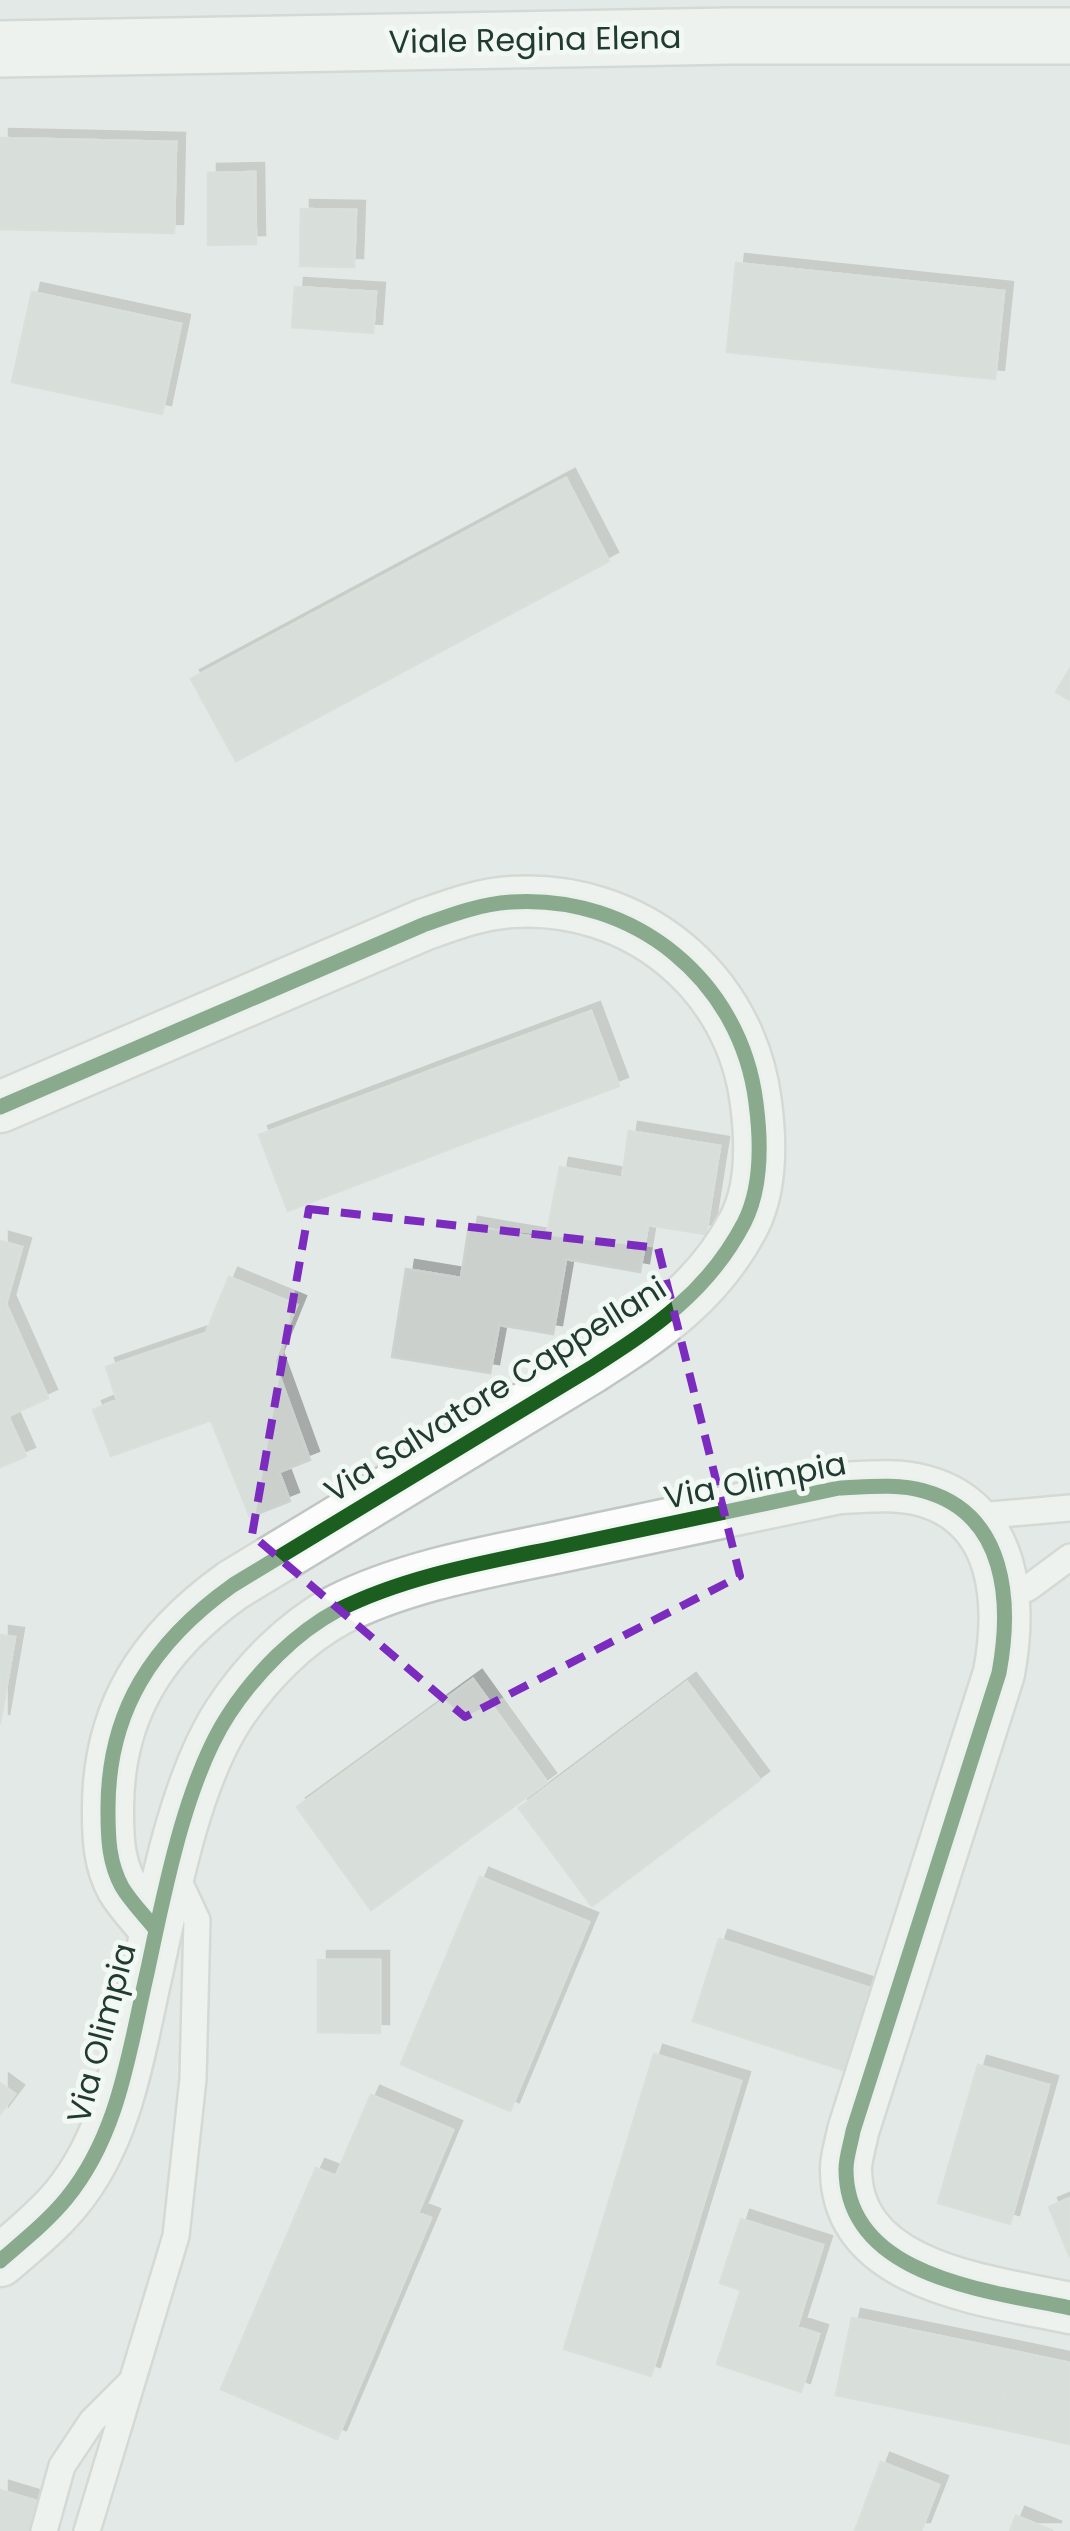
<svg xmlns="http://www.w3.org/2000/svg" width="1070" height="2531" font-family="Poppins,sans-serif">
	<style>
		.building { fill: #cbd0cd; stroke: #ccd2cf; stroke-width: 2.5; filter: url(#shadow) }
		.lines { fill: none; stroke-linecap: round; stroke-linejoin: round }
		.service-casing { stroke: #c0c6c3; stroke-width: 30 }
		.minor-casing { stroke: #c0c6c3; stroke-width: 55 }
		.secondary-casing { stroke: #bfc6c3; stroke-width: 60 }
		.service { stroke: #fbfcfb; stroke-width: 25 }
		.minor { stroke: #fbfcfb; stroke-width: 50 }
		.secondary { stroke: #fbfcfb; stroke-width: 55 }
		.cycleway-casing { stroke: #f2f8f4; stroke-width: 21 }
		.cycleway { stroke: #1b5e20; stroke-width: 15 }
		.marked { fill: none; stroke: #7b2cbf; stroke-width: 8; stroke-dasharray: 20 12; stroke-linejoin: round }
		.labels { text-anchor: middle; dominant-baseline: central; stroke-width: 10; stroke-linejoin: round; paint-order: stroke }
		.street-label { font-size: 32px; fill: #223b32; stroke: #f2f8f4 }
	</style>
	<defs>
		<filter id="shadow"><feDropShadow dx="9" dy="-9" stdDeviation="0" flood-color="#0004"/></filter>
	</defs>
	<rect width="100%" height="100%" fill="#e3e9e6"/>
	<!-- building -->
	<path class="building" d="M0,138l176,4 -2,91 -174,-4z
		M255,172l1,72 -48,1v-72z
		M301,209l55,1 -2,57 -54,-1z
		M736,263l268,28 -9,88 -268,-27z
		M295,287l81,5 -3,41 -81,-6z
		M32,292l149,32 -19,90 -150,-32z
		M566,478l43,83 -373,200 -45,-82z
		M1070,669v31l-14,-8z
		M591,1011l28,75 -167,62 -28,-75z
		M424,1073l28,75 -164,63 -29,-76z
		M629,1131l91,15 -14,88 -58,-9 -8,47 -74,-13 -13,75 -54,-9 -9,48 -98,-16 14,-88 55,9 8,-52 77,13 14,-72 62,11z
		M0,1241l22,6 -16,57 42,94 -40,18 18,40 -26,11z
		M229,1277l68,28 -23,56 36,99 -31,12 11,29 -40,16 -39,-97 -100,36 -18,-46 24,-10 -11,-33 100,-34z
		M0,1635l15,2 -15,87z
		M473,1679l74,103 -176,128 -74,-103z
		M687,1682l73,98 -168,126 -73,-98z
		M480,1877l109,45 -79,189 -109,-47z
		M719,1939l157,51 -27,82 -156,-51z
		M318,1960h62v73l-62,-1z
		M654,2054l87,27 -90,295 -87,-27z
		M978,2065l71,20 -39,139 -72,-21z
		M0,2083l15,11 -15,20z
		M371,2095l82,35 -35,83 13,5 -94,221 -116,-50 95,-221 20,8z
		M1070,2198v59l-21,-50z
		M741,2219l82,26 -26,82 22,7 -18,58 -84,-28 24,-74 -21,-7z
		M852,2318l161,33 -16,77 -161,-33z
		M1013,2351l57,12v81l-73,-16z
		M881,2462l58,23 -18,46h-66z
		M0,2490l40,12 -9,29h-31z
		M1016,2516l37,15h-43z"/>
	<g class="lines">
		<defs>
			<path id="service" d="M967,1517l103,-9
				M1006,1597l22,-9 42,-31
				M44,2531l18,-65 30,-45 39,-39
				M87,2531l89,-295 17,-157 4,-159 -23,-49"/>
			<path id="minor" d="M0,1107l423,-182c28,-10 57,-21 88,-23 123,-8 230,78 245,201 5,38 6,85 -12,120 -36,69 -89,104 -153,145l-358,217c-80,57 -126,126 -125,227 0,27 1,51 14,75 9,15 23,29 34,43
				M0,2261c23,-20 47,-39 66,-62 53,-64 63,-148 81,-226 17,-79 38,-192 82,-259 27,-41 66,-81 109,-104 70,-35 150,-48 226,-64 91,-19 183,-38 275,-58 27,-1 58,-5 85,3 83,23 88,112 75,182l-146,458c-2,12 -7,26 -7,38 0,109 145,122 224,139"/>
			<path id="secondary" d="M0,49l730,-13h340"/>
		</defs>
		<!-- service casing -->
		<use href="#service" class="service-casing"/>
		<!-- minor casing -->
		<use href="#minor" class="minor-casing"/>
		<!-- secondary casing -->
		<use href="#secondary" class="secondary-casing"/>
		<!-- service -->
		<use href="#service" class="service"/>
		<!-- minor -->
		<use href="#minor" class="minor"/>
		<!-- secondary -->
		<use href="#secondary" class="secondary"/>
		<defs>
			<path id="cycleway" d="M0,1107l423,-182c28,-10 57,-21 88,-23 123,-8 230,78 245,201 5,38 6,85 -12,120 -36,69 -89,104 -153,145l-358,217c-80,57 -126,126 -125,227 0,27 1,51 14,75 9,15 23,29 34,43
				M0,2261c23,-20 47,-39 66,-62 53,-64 63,-148 81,-226 17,-79 38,-192 82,-259 27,-41 66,-81 109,-104 70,-35 150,-48 226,-64 91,-19 183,-38 275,-58 27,-1 58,-5 85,3 83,23 88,112 75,182l-146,458c-2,12 -7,26 -7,38 0,109 145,122 224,139"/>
		</defs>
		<!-- cycleway casing -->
		<use href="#cycleway" class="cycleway-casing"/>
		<!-- cycleway -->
		<use href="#cycleway" class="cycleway"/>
	</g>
	<!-- marked area -->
	<path d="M0 0H1070V2531H0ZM309,1209l349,39 82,328 -275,141 -213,-182z" fill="#e3e9e6" fill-opacity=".55" fill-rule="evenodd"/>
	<path class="marked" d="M309,1209l349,39 82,328 -275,141 -213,-182z"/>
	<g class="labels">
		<!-- street labels -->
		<g class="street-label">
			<text transform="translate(535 39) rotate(-1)">Viale Regina Elena</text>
			<text transform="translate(495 1389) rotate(-32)">Via Salvatore Cappellani</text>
			<text transform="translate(755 1480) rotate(-11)">Via Olimpia</text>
			<text transform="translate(101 2033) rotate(-75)">Via Olimpia</text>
		</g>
	</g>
</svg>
